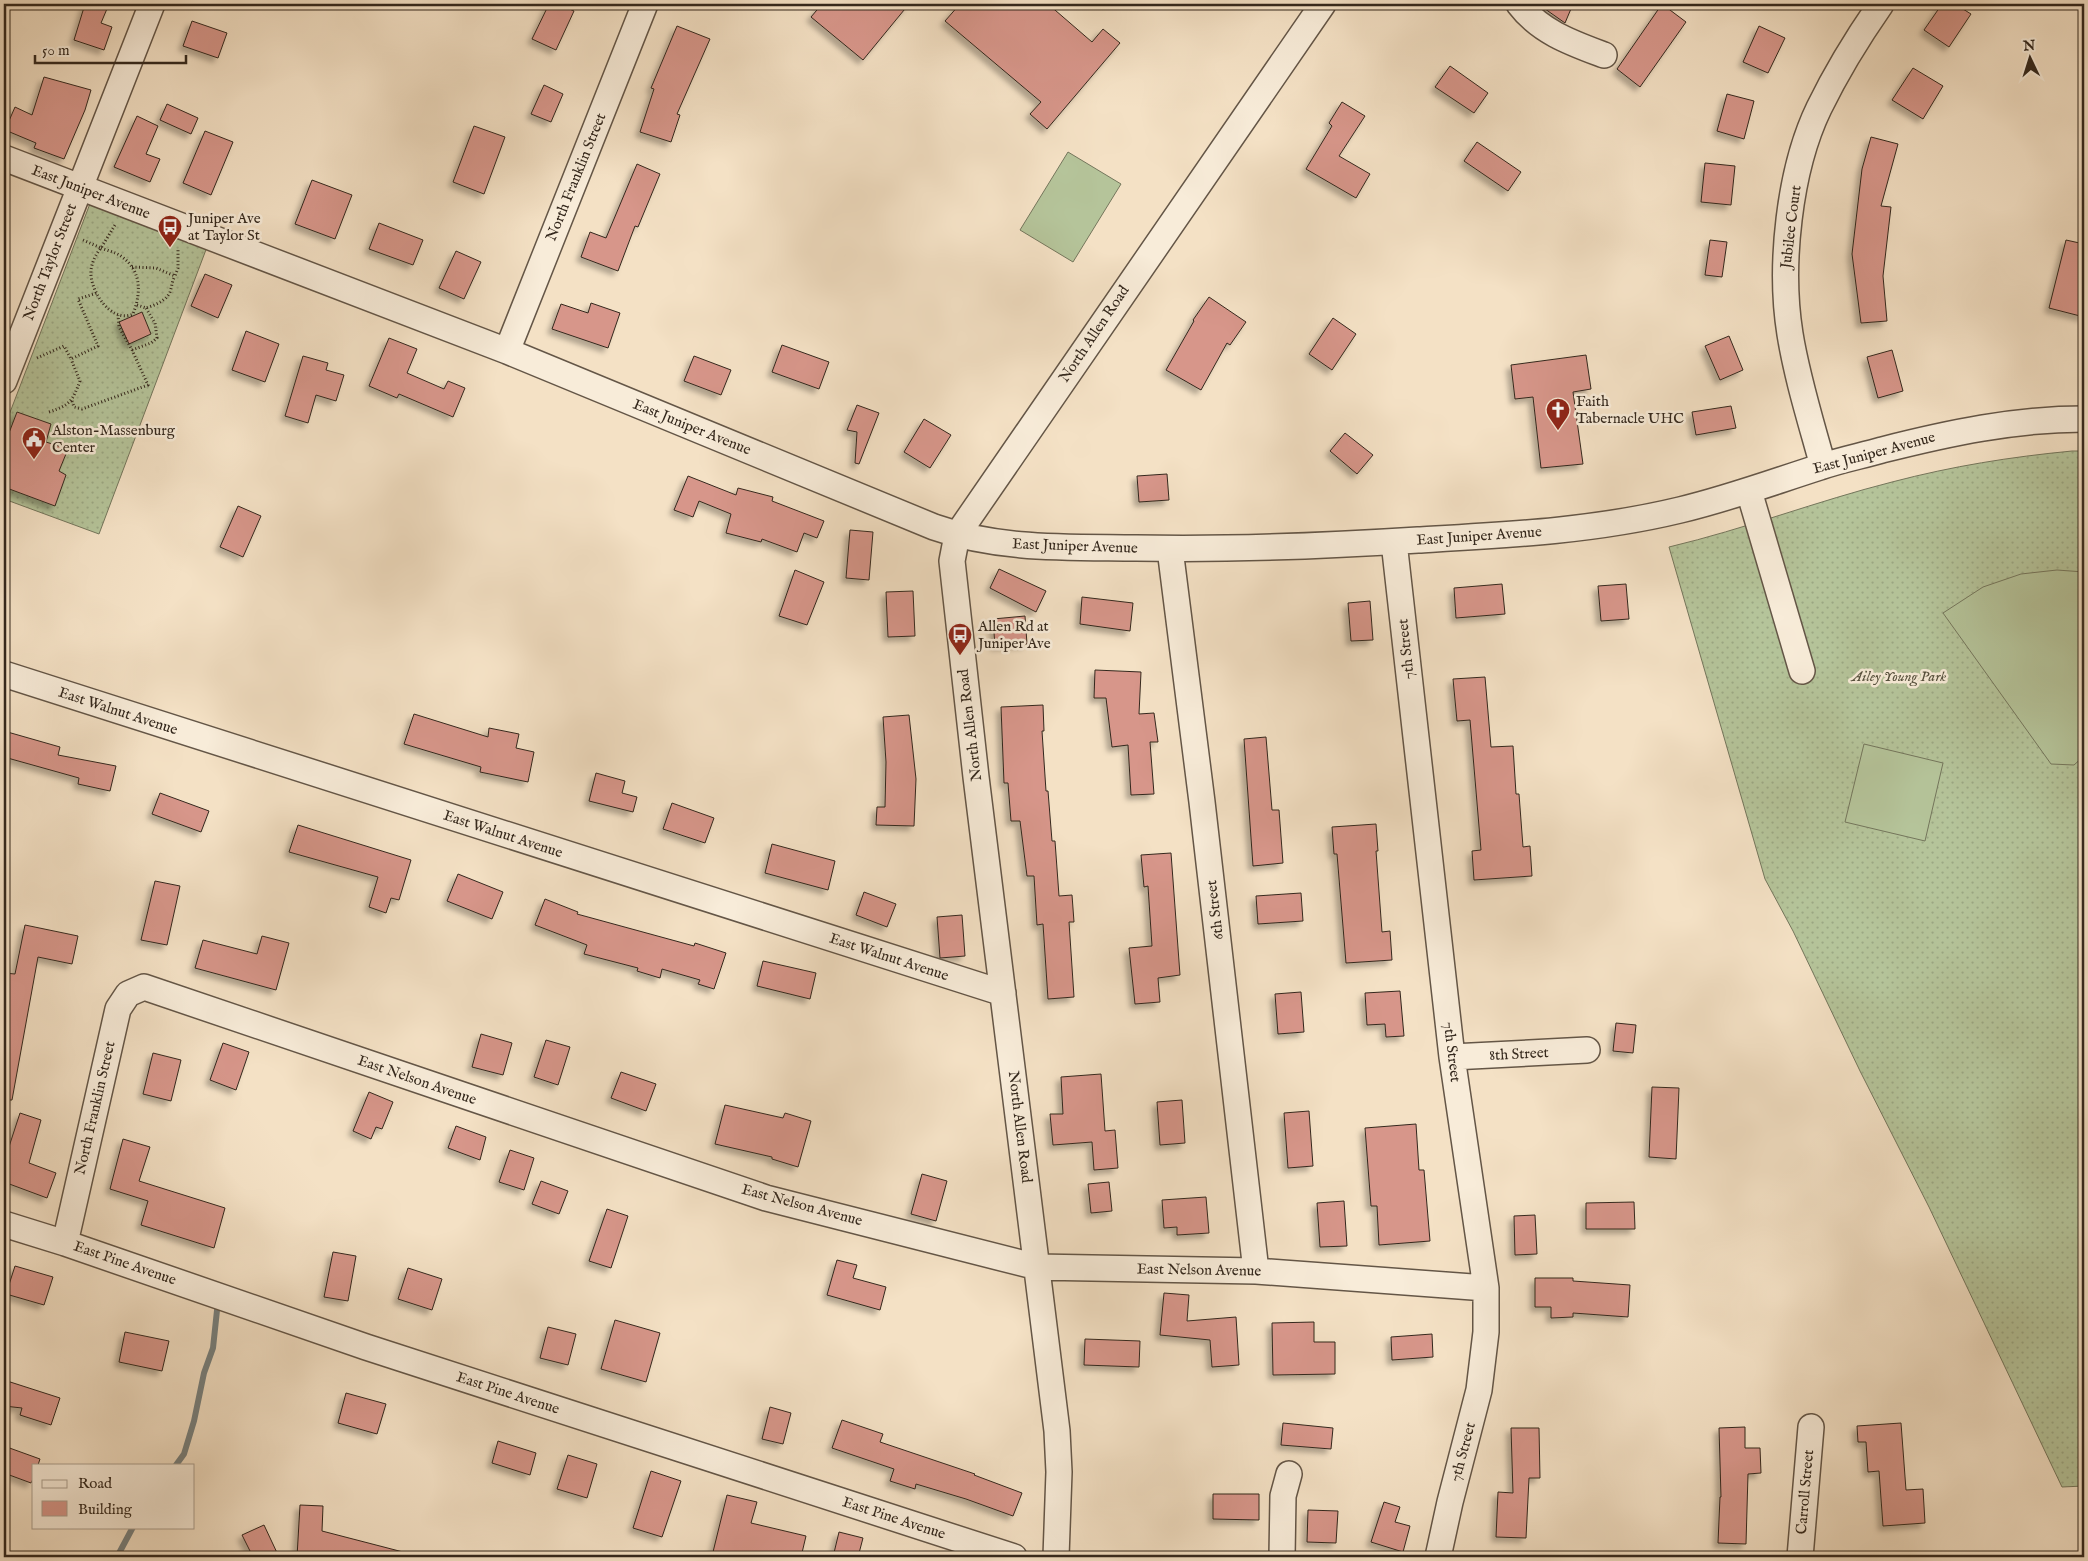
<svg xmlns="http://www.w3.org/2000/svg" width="2088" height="1561" font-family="'IM FELL English',serif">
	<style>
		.grass { fill: url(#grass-dots); stroke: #74765c }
		.pitch { fill: #b5c49a; stroke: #74765c }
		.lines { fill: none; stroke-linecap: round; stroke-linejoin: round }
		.stream { stroke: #76807f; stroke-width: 6 }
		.building { fill: #d7968a; stroke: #34281d; filter: url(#shadow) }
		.minor-casing { stroke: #645647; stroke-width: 28 }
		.path { stroke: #34281d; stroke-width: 3; stroke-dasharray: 1 2.5; stroke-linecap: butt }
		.minor { stroke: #f8ecd9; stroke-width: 25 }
		.labels { text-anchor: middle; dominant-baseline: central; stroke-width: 5; stroke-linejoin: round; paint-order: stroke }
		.street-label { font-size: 15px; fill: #34281d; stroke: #f8ecd9 }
		.poi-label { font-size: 15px; fill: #34281d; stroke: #f8ecd9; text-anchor: start }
		.park-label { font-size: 15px; font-style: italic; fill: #544f3c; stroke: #f8ecd9 }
	</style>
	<defs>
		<pattern id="grass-dots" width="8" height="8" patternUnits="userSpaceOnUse" patternTransform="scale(1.25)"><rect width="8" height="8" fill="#b5c49a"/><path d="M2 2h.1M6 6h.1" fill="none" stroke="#9ca884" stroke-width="1.8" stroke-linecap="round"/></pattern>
		<filter id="shadow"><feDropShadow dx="-4.5" dy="4.5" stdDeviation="2.5" flood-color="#0004"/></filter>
	</defs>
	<rect width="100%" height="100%" fill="#f4e1c5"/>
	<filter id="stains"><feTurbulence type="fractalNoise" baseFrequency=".004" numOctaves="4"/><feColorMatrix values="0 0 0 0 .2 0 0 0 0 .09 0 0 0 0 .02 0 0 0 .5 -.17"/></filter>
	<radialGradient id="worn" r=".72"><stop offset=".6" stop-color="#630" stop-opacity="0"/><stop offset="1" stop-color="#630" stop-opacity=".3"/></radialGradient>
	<!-- grass -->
	<path class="grass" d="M91,201l116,46 -108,287 -95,-35v-71z
		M2072,451h12v1035l-22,1 -133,-280 -69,-136 -67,-140 -28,-52 -96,-332c76,-18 148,-46 223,-65 61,-16 118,-25 180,-31z"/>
	<!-- pitch -->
	<path class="pitch" d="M1068,152l53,32 -48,78 -53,-32z
		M2057,570l27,2v184l-10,9 -23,-1 -108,-151 40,-26 38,-13z
		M1864,744l79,19 -18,78 -80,-19z"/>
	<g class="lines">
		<!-- stream -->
		<path class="stream" d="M176,1465l8,-11 10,-33 10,-48 9,-25 5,-47
			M117,1557l16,-30"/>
	</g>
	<!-- building -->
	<path class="building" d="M85,4h24l-8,19 11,4 -8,23 -30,-10z
		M549,4h9l16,7 -18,39 -24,-11z
		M822,4h87l-46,56 -52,-43z
		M960,4h88l44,38 11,-13 17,14 -73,86 -17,-15 11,-12 -96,-81z
		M1538,4h35l-8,19z
		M1662,4l24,18 -46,65 -23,-18z
		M1942,4h13l16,10 -22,33 -25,-17z
		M192,21l35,12 -9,25 -35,-12z
		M677,26l33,13 -33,75 3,1 -9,27 -31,-10 14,-43 -3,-1z
		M1759,26l26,12 -17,35 -25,-11z
		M1450,66l38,27 -14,20 -39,-26z
		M1913,68l30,18 -20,33 -31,-19z
		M44,77l47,13 -6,20 -21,49 -30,-11 2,-5 -31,-13 10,-23 17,8z
		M544,85l19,9 -12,28 -20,-8z
		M1727,94l27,7 -10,38 -27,-8z
		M1342,102l23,14 -26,40 31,18 -14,24 -50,-29 26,-43 -3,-3z
		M167,104l31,14 -7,16 -31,-14z
		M137,116l21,10 -12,28 14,5 -10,23 -36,-15z
		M474,126l31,11 -21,57 -31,-12z
		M205,131l28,11 -22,53 -28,-12z
		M1871,137l27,7 -17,62 10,1 -8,69 4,45 -26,2 -9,-69 10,-85z
		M1477,142l44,30 -13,19 -44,-30z
		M1705,163l30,3 -4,39 -30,-3z
		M637,164l23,10 -22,53 -3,-1 -17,45 -37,-14 9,-25 16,6z
		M312,180l40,15 -17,44 -40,-15z
		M379,223l44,17 -10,25 -44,-16z
		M1710,240l17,2 -5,35 -17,-2z
		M2066,240l18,4v73l-35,-9z
		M456,251l25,11 -17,37 -25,-11z
		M205,274l27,11 -14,33 -27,-12z
		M1209,297l37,25 -16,23 -3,-2 -26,47 -35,-20 28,-49 -1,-1z
		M591,303l29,10 -12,35 -56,-19 9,-25 27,9z
		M142,312l9,22 -22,10 -10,-22z
		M1333,318l23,16 -24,36 -23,-16z
		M246,331l33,13 -14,38 -33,-12z
		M1729,336l14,34 -23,10 -15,-34z
		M389,338l28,11 -10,24 37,16 4,-8 17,7 -12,29 -54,-23 -2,4 -28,-12z
		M782,345l47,17 -10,27 -47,-17z
		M1892,350l11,41 -25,7 -11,-41z
		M1586,355l5,34 -18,3 10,72 -42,4 -8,-71 -18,2 -4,-34z
		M303,356l25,7 -2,7 18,5 -8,26 -20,-6 -8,28 -23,-7z
		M694,356l37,14 -10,25 -37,-14z
		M857,405l22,8 -20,51 -4,-1 2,-31 -10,-2z
		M1731,406l5,22 -40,7 -4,-23z
		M17,412l34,12 -5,18 22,7 -9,22 7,4 -11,31 -51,-19v-41z
		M924,419l27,16 -21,33 -26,-16z
		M1345,433l28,22 -16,19 -27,-23z
		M1167,474l2,26 -30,2 -2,-26z
		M688,476l48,19 2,-7 35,9 -1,4 52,20 -7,17 -13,-5 -7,19 -35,-13 -1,3 -35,-9 5,-19 -32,-13 -6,16 -19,-7z
		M238,506l23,10 -18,41 -23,-10z
		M850,530l23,2 -4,48 -23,-2z
		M999,569l47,22 -10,21 -46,-24z
		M795,570l29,12 -17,43 -28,-9z
		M1502,584l3,30 -49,4 -2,-30z
		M1626,584l3,35 -28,2 -3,-35z
		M913,591l2,45 -27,1 -2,-45z
		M1082,597l51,6 -3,28 -50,-7z
		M1370,601l3,39 -22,1 -3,-38z
		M1025,616l2,28 -32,2 -2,-27z
		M1095,670l46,2 -2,42 15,-1 4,29h-8l4,52 -23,1 -3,-50 -16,2 -6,-49h-12z
		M1485,677l6,70 22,-1 3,48h3l4,53 7,-1 2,30 -58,4 -2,-29 9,-1 -11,-130 -13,1 -4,-42z
		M1043,705l1,26h-2l4,60h2l4,50h3l4,55 13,-1 2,27h-5l5,75 -26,2 -5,-75 -6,1 -3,-49h-7l-7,-55h-9l-3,-38h-4l-3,-76z
		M414,714l74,23 1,-9 30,6 -3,14 18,4 -6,30 -48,-10 1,-5 -77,-23z
		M909,715l7,64 -2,47 -38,-1 1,-18h8l1,-45 -3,-45z
		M4,731l56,16 -2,8 58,11 -6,25 -32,-7 1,-6 -75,-21z
		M1266,737l6,73h7l4,53 -30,3 -9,-127z
		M596,773l29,8 -3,12 15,4 -4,15 -44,-11z
		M160,793l49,18 -8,21 -49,-18z
		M672,803l42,15 -9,25 -42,-14z
		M1376,824l2,27h-2l6,81 8,-1 2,29 -46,3 -9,-109h-3l-2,-27z
		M298,825l113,35 -12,40 -8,-2 -5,15 -17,-6 9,-30 -89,-25z
		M772,844l63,17 -7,29 -63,-17z
		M1171,853l9,122 -22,3 2,24 -25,2 -6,-56 23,-2 -4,-60 -4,1 -3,-32z
		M458,874l45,18 -11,27 -45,-18z
		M155,881l25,5 -13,59 -26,-5z
		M864,892l32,12 -9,23 -31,-12z
		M1301,893l2,28 -45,3 -2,-28z
		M545,899l33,13 -1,2 117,32 1,-3 31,10 -12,36 -16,-5 2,-4 -38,-11 -2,9 -23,-7 1,-3 -54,-14 3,-9 -52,-20z
		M962,915l3,41 -25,2 -3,-41z
		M25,925l53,11 -6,28 -34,-7 -26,143h-8v-127l11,1z
		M262,936l27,7 -13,47 -81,-22 8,-28 54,14z
		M763,961l53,12 -6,26 -53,-13z
		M1400,991l4,45 -18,1 -1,-13 -18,1 -2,-32z
		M1301,992l3,40 -26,2 -3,-40z
		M1616,1023l20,2 -3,28 -20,-2z
		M481,1034l31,9 -9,32 -31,-8z
		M546,1040l24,7 -12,38 -24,-8z
		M223,1043l26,9 -13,38 -26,-10z
		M153,1053l28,7 -10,41 -28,-7z
		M621,1072l35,12 -10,27 -35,-13z
		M1101,1074l4,57 10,-1 3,38 -24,2 -2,-28 -39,3 -3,-31h13l-2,-37z
		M1652,1087l27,1 -3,71 -27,-2z
		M369,1092l24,10 -11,27 -6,-2 -5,12 -18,-8z
		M1182,1100l3,43 -25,2 -3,-43z
		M725,1105l58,13 2,-5 26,8 -13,46 -26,-8v-2l-57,-13z
		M1309,1111l4,55 -25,2 -4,-55z
		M20,1113l21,7 -12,43 27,10 -9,25 -43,-16v-20z
		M1416,1124l3,46h5l6,71 -51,4 -2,-39h-6l-6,-78z
		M456,1126l30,11 -6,23 -32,-12z
		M123,1139l27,8 -11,34 86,27 -11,40 -73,-23 7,-24 -38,-12z
		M510,1150l24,8 -10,32 -25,-8z
		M922,1174l25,7 -11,40 -25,-7z
		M541,1181l27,10 -9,23 -27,-10z
		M1109,1182l3,29 -21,2 -3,-29z
		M1206,1197l3,36 -32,2v-8l-13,1 -2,-28z
		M1344,1201l3,45 -27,1 -3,-44z
		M1634,1202l1,27h-49v-26z
		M607,1209l21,7 -17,52 -22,-7z
		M1535,1215l2,39 -22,1 -1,-39z
		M333,1252l23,4 -8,45 -24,-4z
		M837,1260l20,5 -4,13 33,9 -6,23 -53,-15z
		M15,1266l38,11 -9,28 -38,-11z
		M408,1268l34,11 -10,31 -34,-11z
		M1535,1278h38v3l57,4 -2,32 -55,-4v4l-22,1v-11h-16z
		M1164,1293l25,2 -2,26 49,-4 3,48 -27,2 -2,-27 -50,-5z
		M615,1320l45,13 -14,49 -45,-13z
		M1314,1322v20h21v32l-62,1 -1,-52z
		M548,1327l28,7 -8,31 -28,-7z
		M125,1332l44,9 -7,30 -43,-9z
		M1432,1334l1,23 -41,3 -1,-23z
		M1085,1339l55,2 -1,26 -55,-2z
		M4,1380l56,18 -9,27 -31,-10 2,-7 -18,-2z
		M346,1393l40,11 -9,30 -39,-11z
		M770,1407l21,6 -8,31 -21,-5z
		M842,1420l41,14 -3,8 95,32 -1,1 48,18 -9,23 -47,-17 -50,-15 -1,5 -25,-8 4,-12 -62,-21z
		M1283,1423l50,5 -2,21 -50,-4z
		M1901,1423l5,67 17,-1 2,34 -42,3 -4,-55 -11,1 -2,-30h-8l-1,-16z
		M1745,1427v21h15l1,25 -13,1 -2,70 -28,-1 2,-46h1l-2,-69z
		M1511,1428h28l1,50h-11l-3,60 -30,-1 2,-45 15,1z
		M498,1441l38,12 -6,22 -38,-12z
		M4,1446l36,13 -2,6h-4v12l-3,6 -27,-10z
		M568,1455l29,9 -10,34 -30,-9z
		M651,1471l30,10 -19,56 -29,-9z
		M1213,1494h46v26l-46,-1z
		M727,1495l30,7 -6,21 55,13 -5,21h-69l-19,-5z
		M1384,1502l16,5 -5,15 15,4 -7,26 -32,-10z
		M300,1505l23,1 -1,25 81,21v5h-106z
		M1308,1510l30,1 -2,32 -29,-1z
		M264,1525l15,32h-26l-11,-22z
		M839,1532l24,6 -5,19h-25z"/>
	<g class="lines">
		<defs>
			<path id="minor" d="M1519,4c21,28 53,39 85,51
				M4,158l503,193 427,176c65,23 134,20 202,21 94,2 188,-2 282,-8 88,-5 175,-9 262,-30 47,-11 93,-28 140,-43 20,-7 41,-11 62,-17 67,-17 133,-31 202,-31
				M507,351l138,-347
				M4,381l148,-377
				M1823,466c-12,-44 -26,-88 -33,-132 -11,-68 -1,-164 29,-226 18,-37 39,-71 62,-104
				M1749,491l53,180
				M1394,542l58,515 34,231v44l-7,58 -29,112 -12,55
				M1170,549l32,253 54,469
				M4,674l999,319
				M1452,1057l135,-7
				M4,1224l61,19 301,104 648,210
				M65,1243l53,-234 10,-15 16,-7 622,211 271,69 219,4 230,17
				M1056,1557l3,-85 -2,-41 -81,-654 -24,-216 5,-26 366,-531
				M1282,1557l1,-61 6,-22
				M1800,1557l11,-130"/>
		</defs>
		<!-- minor casing -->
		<use href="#minor" class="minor-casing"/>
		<!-- path -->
		<path class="path" d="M83,240l18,8 14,-23
			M101,248c7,3 15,4 21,9 20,14 19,37 11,57 -22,10 -44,-24 -42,-44 1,-8 5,-16 10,-22z
			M132,267l24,1 19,8 3,-8v-19
			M137,305l9,3c9,-3 20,-7 24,-16 2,-6 2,-11 5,-16
			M132,350l19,-7 6,-5 -2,-15 -9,-15
			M37,358l27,-12 7,13 27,-13 -20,-47 19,-6
			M72,401l2,6 8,2 66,-24 -16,-35 -13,-23 -1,-12
			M49,412c21,-7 23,-10 31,-31l-9,-22"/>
		<!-- minor -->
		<use href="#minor" class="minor"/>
	</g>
	<!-- icons -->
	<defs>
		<symbol id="bus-pin" viewBox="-11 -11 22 30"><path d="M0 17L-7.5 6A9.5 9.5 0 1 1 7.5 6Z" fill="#8f2418" stroke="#f8ecd9"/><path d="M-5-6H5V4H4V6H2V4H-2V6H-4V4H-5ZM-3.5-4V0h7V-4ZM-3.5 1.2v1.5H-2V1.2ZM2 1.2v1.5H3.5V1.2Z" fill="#fff"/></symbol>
		<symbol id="church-pin" viewBox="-11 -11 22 30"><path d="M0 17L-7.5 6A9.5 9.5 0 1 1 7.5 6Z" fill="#8f2418" stroke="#f8ecd9"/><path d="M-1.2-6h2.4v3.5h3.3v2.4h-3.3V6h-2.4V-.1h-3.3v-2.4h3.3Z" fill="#fff"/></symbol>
		<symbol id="civic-pin" viewBox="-11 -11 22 30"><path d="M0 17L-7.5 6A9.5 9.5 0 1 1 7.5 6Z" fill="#8f2418" stroke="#f8ecd9"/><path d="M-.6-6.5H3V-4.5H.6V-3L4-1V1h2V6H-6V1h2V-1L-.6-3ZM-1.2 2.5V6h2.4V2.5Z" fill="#fff"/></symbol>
	</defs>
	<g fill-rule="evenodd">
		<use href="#bus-pin" x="156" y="213" width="28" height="38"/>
		<use href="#church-pin" x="1544" y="396" width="28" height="38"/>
		<use href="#civic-pin" x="20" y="425" width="28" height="38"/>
		<use href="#bus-pin" x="946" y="621" width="28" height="38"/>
	</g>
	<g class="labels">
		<!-- street labels -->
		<g class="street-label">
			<text transform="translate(576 177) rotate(-68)">North Franklin Street</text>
			<text transform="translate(91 192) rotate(21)">East Juniper Avenue</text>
			<text transform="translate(1791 227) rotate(-83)">Jubilee Court</text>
			<text transform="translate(50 262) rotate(-69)">North Taylor Street</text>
			<text transform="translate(1094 334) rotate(-56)">North Allen Road</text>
			<text transform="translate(692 427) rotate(22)">East Juniper Avenue</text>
			<text transform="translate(1874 453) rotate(-15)">East Juniper Avenue</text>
			<text transform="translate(1479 536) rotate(-4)">East Juniper Avenue</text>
			<text transform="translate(1075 546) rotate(2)">East Juniper Avenue</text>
			<text transform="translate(1406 649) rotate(-96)">7th Street</text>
			<text transform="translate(118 711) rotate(18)">East Walnut Avenue</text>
			<text transform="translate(970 725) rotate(-97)">North Allen Road</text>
			<text transform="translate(503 834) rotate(18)">East Walnut Avenue</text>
			<text transform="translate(1215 910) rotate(-97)">6th Street</text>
			<text transform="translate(889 957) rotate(18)">East Walnut Avenue</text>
			<text transform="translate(1452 1052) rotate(83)">7th Street</text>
			<text transform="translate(1519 1054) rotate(-3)">8th Street</text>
			<text transform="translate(417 1080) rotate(19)">East Nelson Avenue</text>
			<text transform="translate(95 1108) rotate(-77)">North Franklin Street</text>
			<text transform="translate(1020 1127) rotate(83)">North Allen Road</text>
			<text transform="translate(802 1205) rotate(15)">East Nelson Avenue</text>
			<text transform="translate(125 1263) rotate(19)">East Pine Avenue</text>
			<text transform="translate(1199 1270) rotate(1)">East Nelson Avenue</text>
			<text transform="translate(508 1393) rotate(18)">East Pine Avenue</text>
			<text transform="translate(1463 1452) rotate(-75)">7th Street</text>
			<text transform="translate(1805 1492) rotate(-85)">Carroll Street</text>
			<text transform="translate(894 1518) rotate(18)">East Pine Avenue</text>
		</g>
		<!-- poi labels -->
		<g class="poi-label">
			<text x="188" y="218">Juniper Ave<tspan x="188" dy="17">at Taylor St</tspan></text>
			<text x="1576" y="401">Faith<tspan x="1576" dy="17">Tabernacle UHC</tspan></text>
			<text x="52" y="430">Alston-Massenburg<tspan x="52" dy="17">Center</tspan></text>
			<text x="978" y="626">Allen Rd at<tspan x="978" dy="17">Juniper Ave</tspan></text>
		</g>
		<!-- park labels -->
		<g class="park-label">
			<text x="1899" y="676">Ailey Young Park</text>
		</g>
	</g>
	<!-- margin -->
	<rect width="2088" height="1561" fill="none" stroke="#f4e1c5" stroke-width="20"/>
	<rect x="5" y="5" width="2078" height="1551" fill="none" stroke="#34281d" stroke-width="2.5"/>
	<rect x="10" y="10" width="2068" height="1541" fill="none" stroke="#34281d"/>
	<!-- legend -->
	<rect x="32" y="1464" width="162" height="65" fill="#f8ecd9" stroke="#aa9e8e"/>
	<rect x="42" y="1480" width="25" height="8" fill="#f8ecd9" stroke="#aa9e8e"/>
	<text x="78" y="1488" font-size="15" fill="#34281d">Road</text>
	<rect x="42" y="1501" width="25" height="15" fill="#d7968a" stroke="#aa9e8e"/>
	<text x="78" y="1514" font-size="15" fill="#34281d">Building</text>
	<!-- north arrow -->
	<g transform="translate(2030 58) rotate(356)" stroke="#f8ecd9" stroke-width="4" paint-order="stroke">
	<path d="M0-4L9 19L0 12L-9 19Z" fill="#34281d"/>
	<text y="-8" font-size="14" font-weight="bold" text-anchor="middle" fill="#34281d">N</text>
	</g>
	<!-- scale -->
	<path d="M35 55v8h151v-8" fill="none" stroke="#34281d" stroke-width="2.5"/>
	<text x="42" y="55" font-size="15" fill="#34281d" stroke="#f8ecd9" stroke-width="4" paint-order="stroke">50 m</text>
	<rect width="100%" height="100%" filter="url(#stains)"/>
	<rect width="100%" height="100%" fill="url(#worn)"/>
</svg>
